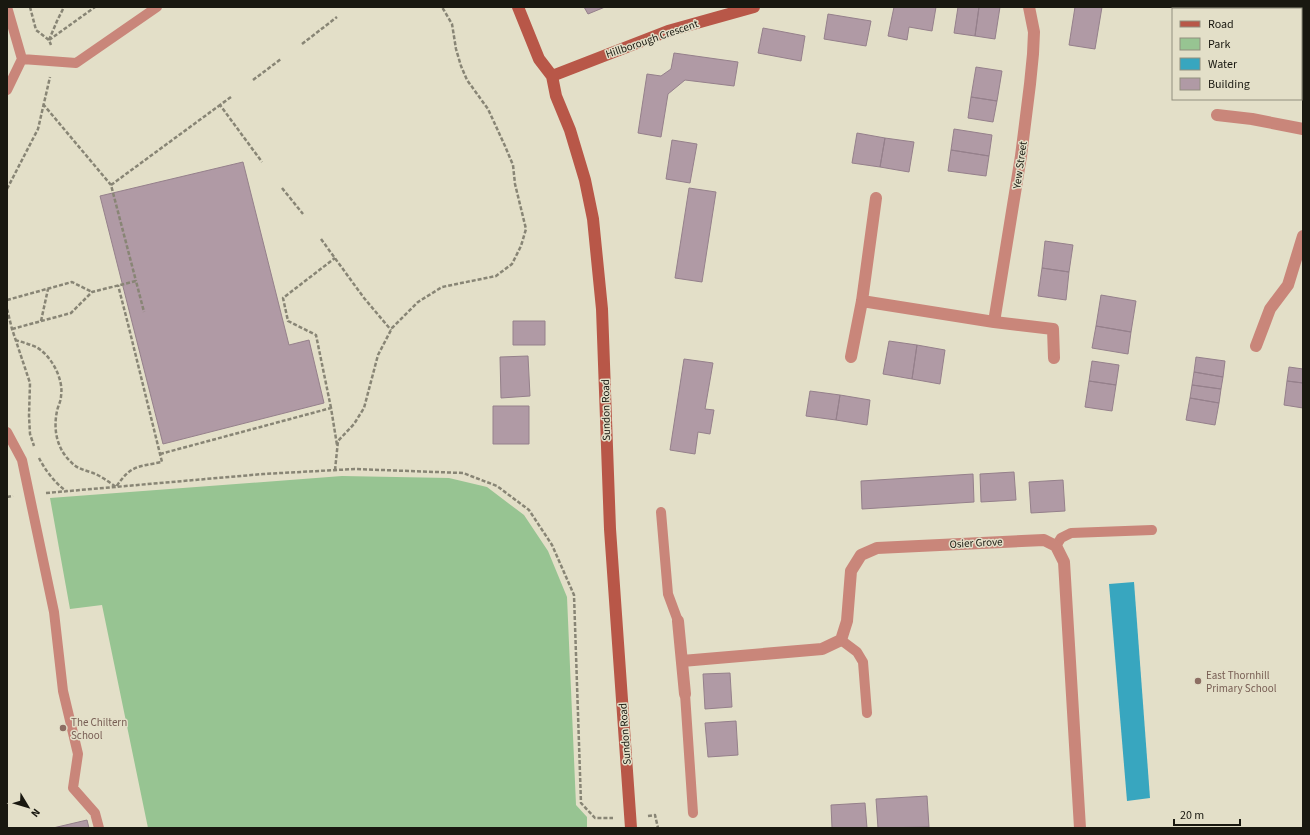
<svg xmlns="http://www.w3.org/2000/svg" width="1310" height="835" font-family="'Source Sans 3',sans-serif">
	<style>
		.green { fill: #97c492 }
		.water { fill: #38a6bf }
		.building { fill: #b09aa5; stroke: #95808b }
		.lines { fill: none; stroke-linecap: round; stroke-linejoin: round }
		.path { stroke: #888575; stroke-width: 2.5; stroke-dasharray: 4 2; stroke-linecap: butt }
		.lane { stroke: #c9867a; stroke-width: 10 }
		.street { stroke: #c9867a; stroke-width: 12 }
		.secondary { stroke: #b85748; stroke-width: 12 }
		.education-dot { fill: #8d6e63; stroke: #e3dfc8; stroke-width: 1.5 }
		.labels { text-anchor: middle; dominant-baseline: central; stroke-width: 3; stroke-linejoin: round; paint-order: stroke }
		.street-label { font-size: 11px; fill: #191810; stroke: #e3dfc8 }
		.education-label { font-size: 11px; fill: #785e54; stroke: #e3dfc8; text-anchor: start }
	</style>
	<rect width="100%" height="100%" fill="#e3dfc8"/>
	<!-- green -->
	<path class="green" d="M342,476l107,2 38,9 37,28 24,36 19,46 9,208 11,12v11h-439l-46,-223 -32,4 -20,-111z"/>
	<!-- water -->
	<path class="water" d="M1134,582l16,216 -23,3 -18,-217z"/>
	<!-- building -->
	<path class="building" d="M584,7h21l-17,7z
		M894,7h42l-4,24 -23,-4 -2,13 -19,-4z
		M958,7h21l-4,29 -21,-3z
		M979,7h21l-5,32 -20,-3z
		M1075,7h27l-7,42 -26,-4z
		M828,14l43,7 -5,25 -42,-7z
		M763,28l42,8 -4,25 -43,-8z
		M674,53l64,9 -4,24 -49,-6 -17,14 -7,43 -23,-4 9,-59 14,2 10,-7z
		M976,67l26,4 -5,30 -26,-4z
		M971,97l26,4 -4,21 -25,-4z
		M954,129l38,6 -3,21 -38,-6z
		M857,133l28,5 -5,29 -28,-4z
		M885,138l29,4 -5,30 -29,-5z
		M672,140l25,4 -7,39 -24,-4z
		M951,150l38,6 -3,20 -38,-5z
		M243,162l46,183 20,-5 15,63 -161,41 -63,-248z
		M689,188l27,4 -14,90 -27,-4z
		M1045,241l28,4 -4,27 -27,-4z
		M1042,268l27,4 -3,28 -28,-4z
		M1101,295l35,6 -5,31 -35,-6z
		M513,321h32v24h-32z
		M1096,326l35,6 -3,22 -36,-6z
		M889,341l28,4 -5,34 -29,-5z
		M917,345l28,5 -5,34 -28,-5z
		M528,356l2,40 -29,2 -1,-41z
		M1196,357l29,4 -2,16 -29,-5z
		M684,359l29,4 -8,46 9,1 -4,24 -12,-2 -3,22 -25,-4z
		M1092,361l27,4 -3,20 -27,-4z
		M1289,367l14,2v14l-16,-2z
		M1194,372l29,5 -2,12 -29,-4z
		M1089,381l27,4 -4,26 -27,-4z
		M1287,381l16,2v25l-19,-3z
		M1192,385l29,4 -2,14 -29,-5z
		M810,391l30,4 -4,25 -30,-4z
		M840,395l30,5 -3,25 -31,-5z
		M1190,398l29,5 -4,22 -29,-5z
		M493,406h36v38h-36z
		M1014,472l2,28 -35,2 -1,-28z
		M973,474l1,28 -112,7 -1,-28z
		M1063,480l2,31 -34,2 -2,-31z
		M730,673l2,34 -27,2 -2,-35z
		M736,721l2,34 -30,2 -3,-34z
		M927,796l2,31 -51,1 -2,-29z
		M865,803l2,25h-35l-1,-23z
		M87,820l2,8h-36z"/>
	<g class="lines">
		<!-- path -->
		<path class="path" d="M30,7l6,23 13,10 2,5
			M49,40l46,-33
			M49,40l8,-19 7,-14
			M302,44l35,-27
			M253,80l28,-21
			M231,97l-11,8 42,57
			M43,104l68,81 25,96
			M111,185l109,-80
			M282,188l21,26
			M7,189l31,-60 12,-52
			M321,239l43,59 27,32
			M7,300l65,-18 20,10
			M7,309l5,20 18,54 -1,33 1,18 4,12
			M41,321l7,-32
			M12,329l59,-16 21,-21 44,-11 8,31
			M15,340c7,2 14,4 21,7 15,8 28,32 25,49 0,5 -3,10 -4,15 -4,19 0,38 14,51 6,7 14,8 22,11 8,3 16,9 23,14 15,-22 21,-20 46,-25l-34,-138 -10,-39
			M331,408l-15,-73 -28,-14 -5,-23 52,-40
			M160,454l171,-46 6,37
			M39,458c6,12 16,25 27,33
			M335,470l3,-29 16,-17 10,-16 14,-53 14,-27 26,-26 24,-15 54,-11 16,-12 9,-18 5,-17 -11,-45 -2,-19 -8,-19 -17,-37 -21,-29 -6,-14 -5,-17 -4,-25 -10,-17
			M46,493l217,-19 92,-5 108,4 34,13 32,24 23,35 22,50 7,208 14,15h18
			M7,497l6,-1
			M648,816l7,-1 3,13"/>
		<!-- lane -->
		<path class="lane" d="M22,59l54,4 81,-56
			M7,90l15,-31 -15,-52
			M7,432l15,28 32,152 9,79 15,63 -5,34 22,25 4,15
			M661,512l7,82 10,27
			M1056,546l5,-8 10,-5 81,-3
			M841,640l16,12 6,10 4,51
			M685,694l8,119"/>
		<!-- street -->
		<path class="street" d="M1217,115l35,4 51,10
			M862,301l132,21 59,7 1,29
			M994,322l27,-166 9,-72 3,-30 1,-22 -5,-25
			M1256,346l14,-37 18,-24 15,-49
			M851,357l11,-56 14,-103
			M678,621l7,73
			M682,661l140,-12 19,-9 6,-19 4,-50 10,-16 16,-7 167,-8 12,6 8,16 16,266"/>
		<!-- secondary -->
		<path class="secondary" d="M518,7l21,52 13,17 4,20 14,34 15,50 8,39 9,90 8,220 21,299
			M552,76l116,-45 86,-24"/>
	</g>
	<!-- markers -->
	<g class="education-dot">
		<circle cx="1198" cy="681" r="4"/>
		<circle cx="63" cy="728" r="4"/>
	</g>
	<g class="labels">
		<!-- street labels -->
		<g class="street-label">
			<text transform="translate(652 39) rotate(-19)">Hillborough Crescent</text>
			<text transform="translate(1020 165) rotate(-82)">Yew Street</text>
			<text transform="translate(606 410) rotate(-91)">Sundon Road</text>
			<text transform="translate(976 543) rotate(-3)">Osier Grove</text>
			<text transform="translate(625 734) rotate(-94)">Sundon Road</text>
		</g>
		<!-- education labels -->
		<g class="education-label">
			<text x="1206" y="675">East Thornhill<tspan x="1206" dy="13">Primary School</tspan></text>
			<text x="71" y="722">The Chiltern<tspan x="71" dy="13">School</tspan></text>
		</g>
	</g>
	<!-- border -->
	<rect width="1310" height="835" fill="none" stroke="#191810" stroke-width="16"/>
	<!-- legend -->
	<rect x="1172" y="8" width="130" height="92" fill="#e3dfc8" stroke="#928f7e"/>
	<rect x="1180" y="21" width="20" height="6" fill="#b85748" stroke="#928f7e"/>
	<text x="1208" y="28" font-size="12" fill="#191810">Road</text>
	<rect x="1180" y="38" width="20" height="12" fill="#97c492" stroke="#928f7e"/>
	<text x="1208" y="48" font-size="12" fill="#191810">Park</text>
	<rect x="1180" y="58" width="20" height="12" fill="#38a6bf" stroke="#928f7e"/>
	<text x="1208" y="68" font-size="12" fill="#191810">Water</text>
	<rect x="1180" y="78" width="20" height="12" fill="#b09aa5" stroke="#928f7e"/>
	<text x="1208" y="88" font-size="12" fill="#191810">Building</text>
	<!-- north arrow -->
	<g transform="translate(28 807) rotate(128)" stroke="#e3dfc8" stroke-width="3" paint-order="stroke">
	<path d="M0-3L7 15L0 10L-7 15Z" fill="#191810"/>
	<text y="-6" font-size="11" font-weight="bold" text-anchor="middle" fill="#191810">N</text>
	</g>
	<!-- scale -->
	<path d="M1174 819v6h66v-6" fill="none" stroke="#191810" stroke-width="2"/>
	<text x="1180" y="819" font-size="12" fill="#191810" stroke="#e3dfc8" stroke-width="3" paint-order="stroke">20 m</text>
</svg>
